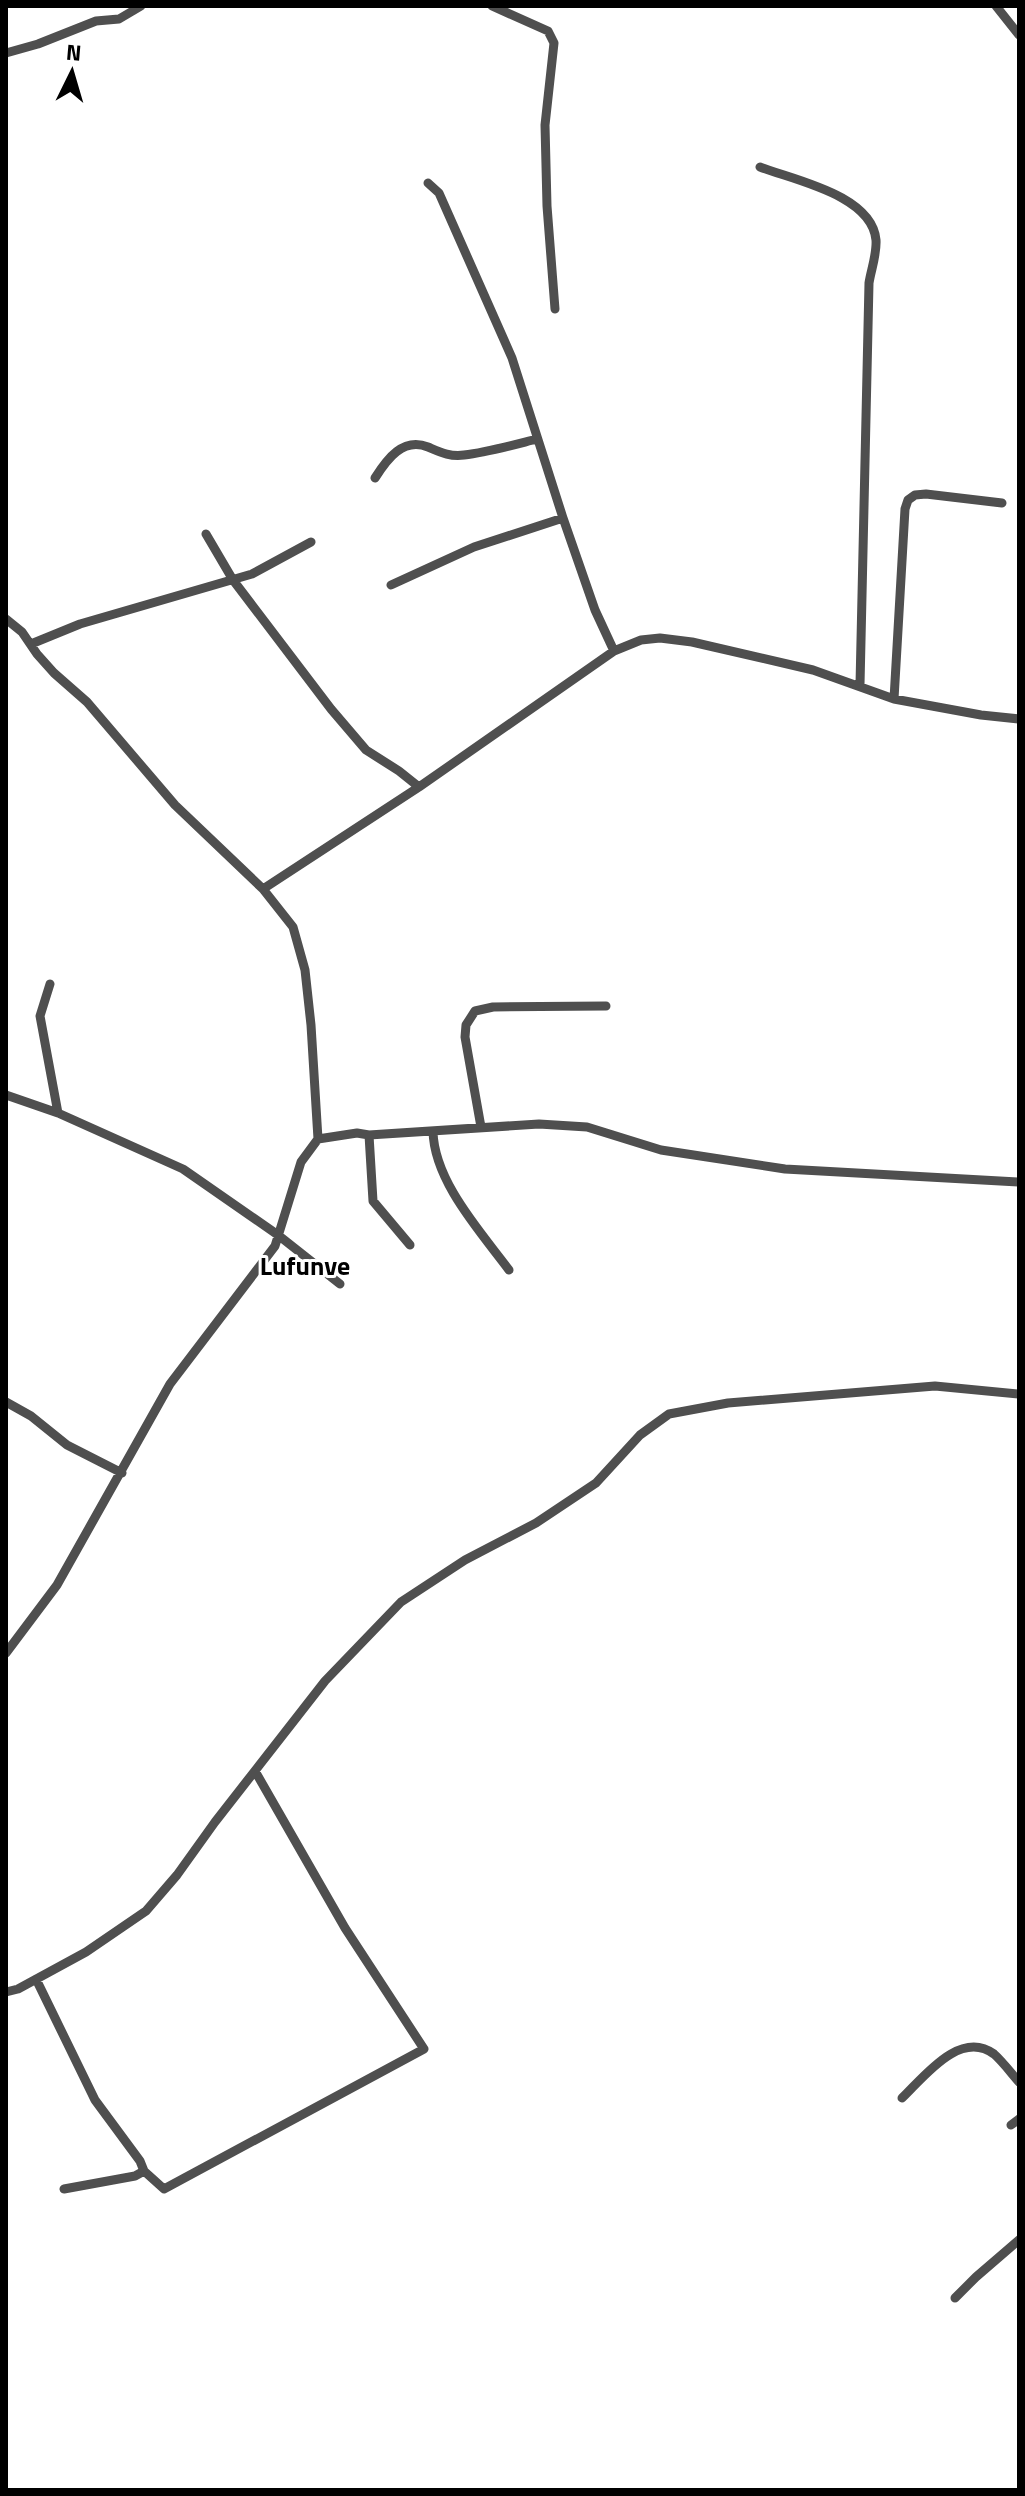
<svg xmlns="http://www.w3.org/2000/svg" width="1025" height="2496" font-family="'Titillium Web',sans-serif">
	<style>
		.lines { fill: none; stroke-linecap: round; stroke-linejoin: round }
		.minor { stroke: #4f4f4f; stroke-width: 9 }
		.labels { text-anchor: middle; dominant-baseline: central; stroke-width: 6; stroke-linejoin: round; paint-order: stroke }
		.quarter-label { font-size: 26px; font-weight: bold; fill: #000; stroke: #fff }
	</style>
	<rect width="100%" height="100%" fill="#fff"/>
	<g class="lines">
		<!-- minor -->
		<path class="minor" d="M492,6l56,25 6,12 -9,82 2,81 8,103
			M996,6l23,29
			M6,53l32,-9 58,-23 23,-2 22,-13
			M760,167c34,13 112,28 116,73 1,14 -5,30 -7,43l-9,402
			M428,183l11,10 73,165 51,160 32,92 19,41
			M375,478c12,-19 28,-41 53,-31 12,5 22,10 36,8 24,-3 49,-10 73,-16
			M206,534l27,46 98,129 35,41 33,21 20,16
			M391,585l83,-38 89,-29
			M6,619l16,13 15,22 17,19 33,29 88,103 88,84 30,38 12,43 6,55 7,114
			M31,644l49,-20 172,-50 59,-32
			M894,699l11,-190 3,-9 7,-5 11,-1 76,9
			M263,889l156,-102 195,-136 27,-11 19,-2 32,4 121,28 81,29 87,16 38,4
			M50,984l-10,32 18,97
			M6,1095l52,18 125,56 95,66 62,49
			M481,1127l-16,-90 1,-12 9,-14 18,-4 113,-1
			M433,1131c1,50 47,100 76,139
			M369,1135l4,66 37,44
			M6,1402l25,14 36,29 55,28
			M6,1653l51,-68 113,-201 105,-138 26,-84 17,-23 39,-6 12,2 170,-11 48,3 74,23 124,19 234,13
			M36,1979l59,121 45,61 4,10 20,18 260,-140 -79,-121 -90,-157
			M6,1992l12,-3 68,-37 60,-41 31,-36 38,-53 110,-141 76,-79 64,-42 71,-37 60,-40 44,-48 29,-21 59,-11 207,-17 84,8
			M902,2098c22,-21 58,-69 92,-44 9,8 17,19 25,28
			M1011,2125l8,-6
			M64,2189l71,-13 9,-5
			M955,2298l21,-21 43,-37"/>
	</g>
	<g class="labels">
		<!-- quarter labels -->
		<g class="quarter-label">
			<text x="305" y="1265">Lufunve</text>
		</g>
	</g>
	<!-- border -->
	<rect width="1025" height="2496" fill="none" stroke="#000000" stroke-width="16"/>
	<!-- north arrow -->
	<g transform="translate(72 72) rotate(5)" stroke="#ffffff" stroke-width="6" paint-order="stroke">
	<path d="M0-6L14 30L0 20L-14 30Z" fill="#000000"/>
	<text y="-12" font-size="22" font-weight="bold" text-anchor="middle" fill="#000000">N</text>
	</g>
</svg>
